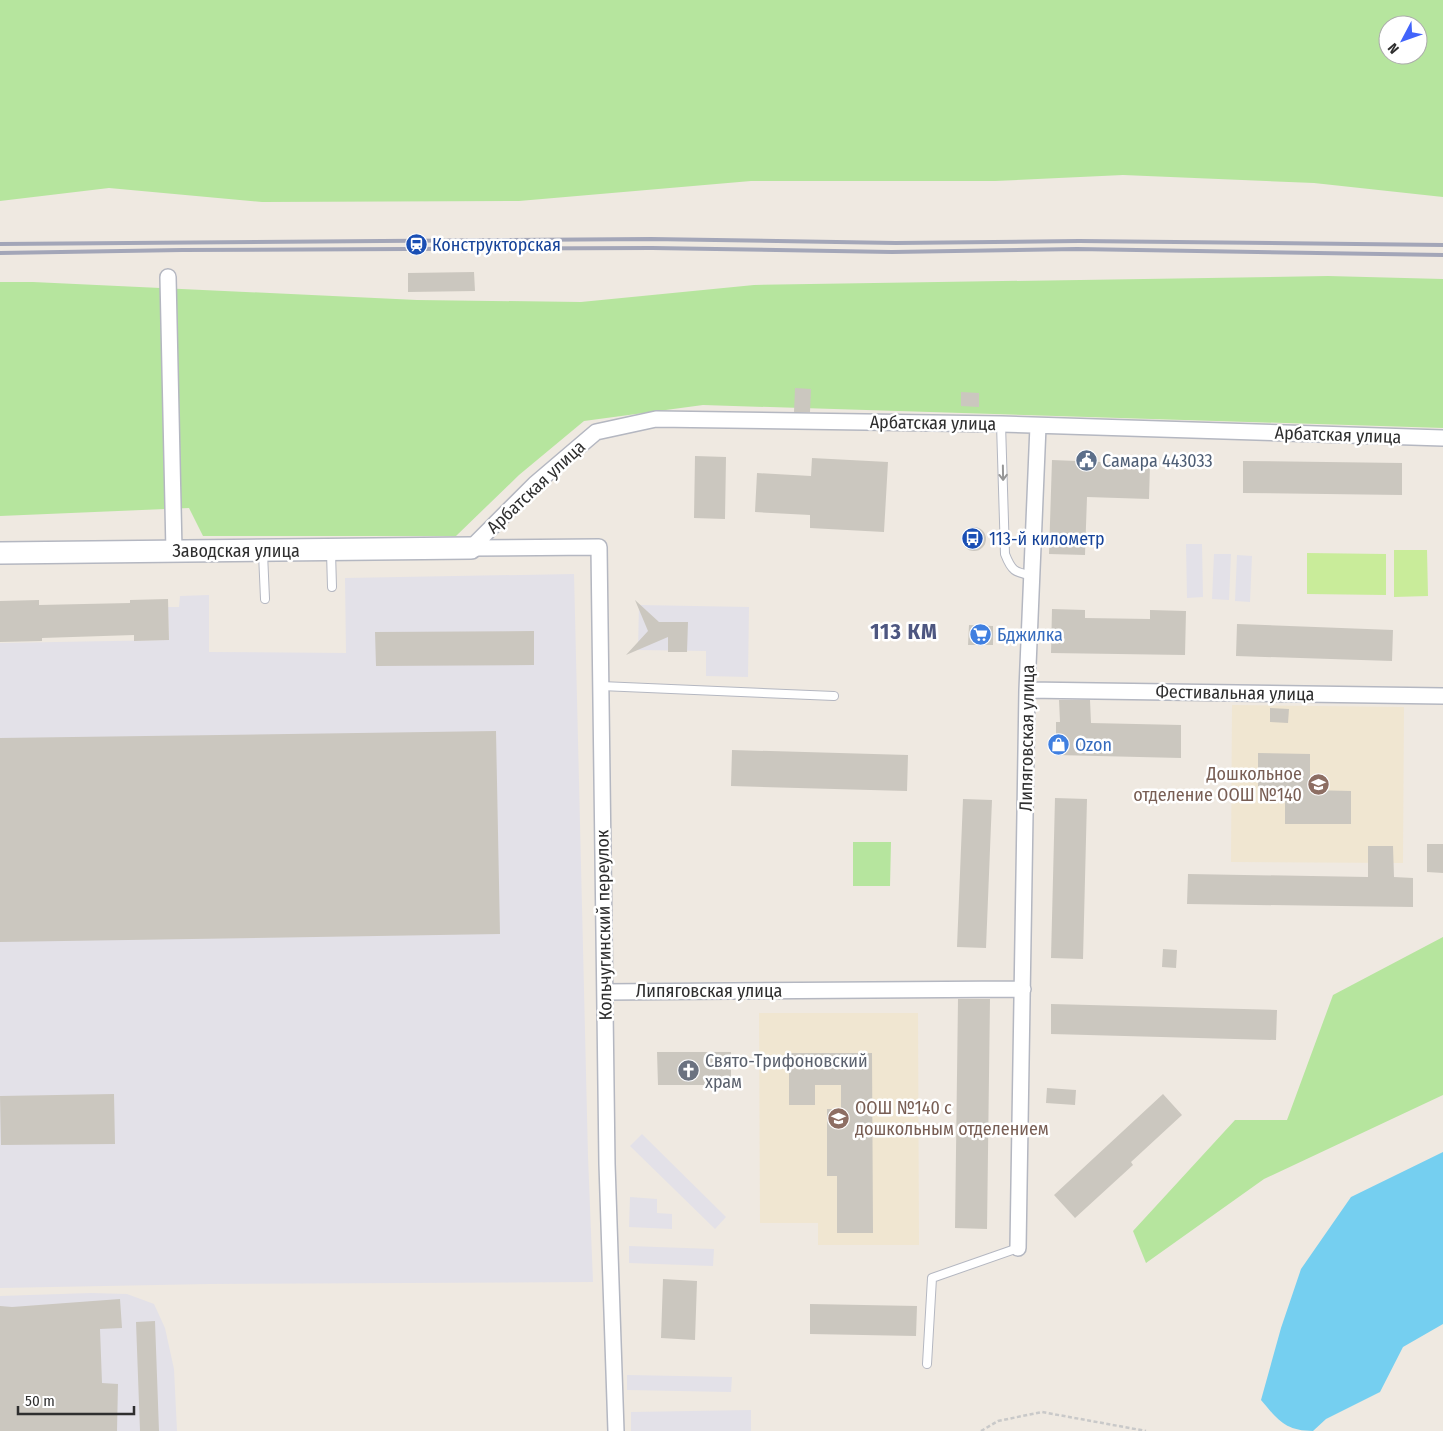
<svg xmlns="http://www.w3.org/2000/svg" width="1443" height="1431" font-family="'Fira Sans Condensed',sans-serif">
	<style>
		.industrial { fill: #e3e1e8 }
		.education { fill: #f0e6d1 }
		.green { fill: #b6e59e; fill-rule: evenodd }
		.pitch { fill: #c9ec9a }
		.water { fill: #75cff0 }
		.building { fill: #cbc7bf }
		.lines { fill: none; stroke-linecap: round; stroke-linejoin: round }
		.lane-casing { stroke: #b4b7c1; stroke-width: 10 }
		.street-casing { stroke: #b4b7c1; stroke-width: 18 }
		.secondary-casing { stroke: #b4b7c1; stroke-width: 24 }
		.path { stroke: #c9c9c9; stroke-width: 2.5; stroke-dasharray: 4 2.5; stroke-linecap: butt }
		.lane { stroke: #fff; stroke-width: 8 }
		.street { stroke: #fff; stroke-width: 15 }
		.secondary { stroke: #fff; stroke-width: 21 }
		.rail { stroke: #a3a6b8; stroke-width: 4 }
		.oneway { stroke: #969696 }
		.labels { text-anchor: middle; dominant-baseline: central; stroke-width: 5; stroke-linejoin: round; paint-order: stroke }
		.transit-label { font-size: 18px; fill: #164399; stroke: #fff; text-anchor: start }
		.street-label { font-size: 18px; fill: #2e2e2e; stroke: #fff }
		.service-label { font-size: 18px; fill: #4e5e75; stroke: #fff; text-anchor: start }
		.shop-label { font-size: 18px; fill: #366cbe; stroke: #fff; text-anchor: start }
		.education-label { font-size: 18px; fill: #785e54; stroke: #fff; text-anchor: end }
		.worship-label { font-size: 18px; fill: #5b616d; stroke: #fff; text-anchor: start }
		.district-label { font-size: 22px; font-weight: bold; letter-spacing: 1px; fill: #4d5680; stroke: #fff }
	</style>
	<rect width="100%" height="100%" fill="#efe9e1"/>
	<!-- industrial -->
	<path class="industrial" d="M1186,544h16l1,53 -16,1z
		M1214,554h17l-2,46 -17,-1z
		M1237,555l15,1 -2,46 -15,-1z
		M574,574l14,582 5,126 -383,2 -210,4v-645l169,-3 -1,-33h11l1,-11 29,-1v57l137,1 -1,-75z
		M639,605l110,2 -1,70 -42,-1v-25l-68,-1z
		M642,1134l84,83 -11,12 -85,-83z
		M630,1197l27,2v14l15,1v15l-43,-2z
		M629,1246l85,3 -1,17 -84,-3z
		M91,1293l36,1 27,10 11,24 9,41 3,62h-177v-135z
		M627,1375l105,2 -1,15 -104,-2z
		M751,1410v21h-120v-19z"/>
	<!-- education -->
	<path class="education" d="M1232,705l172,2 -1,156 -172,-1z
		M759,1013h159l1,232h-101v-22h-58z"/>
	<!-- green -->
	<path class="green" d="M0,0h1443v197l-129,-14 -191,-8 -128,6h-244l-232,20 -257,1 -153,-14 -109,13zM1388,25h30v30h-30z
		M1328,276l115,3v149l-740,-23 -119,16 -65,54 -63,61h-253l-14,-28 -189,8v-234h33l384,18 164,2 173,-17z
		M853,842h38l-1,44h-37z
		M1443,937v158l-179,84 -118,84 -13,-32 102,-111h52l46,-125z"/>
	<!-- pitch -->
	<path class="pitch" d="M1394,550h33l1,46 -34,1z
		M1307,553l79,1v41l-79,-1z"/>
	<!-- water -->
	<path class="water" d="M1443,1152v172l-40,23 -23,45 -54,27 -13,12c-28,0 -35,-11 -52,-31l20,-72 20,-59 50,-72z"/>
	<!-- building -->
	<path class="building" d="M474,272l1,19 -67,1v-19z
		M795,388l16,1 -1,23h-16z
		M961,392l18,1v14l-18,-1z
		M695,456l31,1 -1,62 -31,-1z
		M812,458l76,4 -4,70 -74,-4v-13l-55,-3 2,-39 54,3z
		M1052,460l98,4 -1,35 -62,-2 -2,58 -36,-1z
		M1243,461l159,2v32l-159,-2z
		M962 539a12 12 0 1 1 24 0a12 12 0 1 1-24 0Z
		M168,599l1,41 -35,1v-6l-92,3v3l-42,1v-41l39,-1v5l91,-2v-3z
		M635,600l24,22h29l-1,30h-19v-15l-42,18 22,-24z
		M1052,609l33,1v8l65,1v-9l36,1 -1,44 -134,-2z
		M1237,624l156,6 -1,31 -156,-5z
		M969,625l24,1v19h-25z
		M534,631v34l-158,1 -1,-34z
		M1059,700h31l1,23 90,2v33l-125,-3v-33h4z
		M1270,708l19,1 -1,14 -18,-1z
		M496,731l4,203 -500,8v-204z
		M732,750l176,5 -1,36 -176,-5z
		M1258,753l52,1v36l41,1v33h-66v-36h-27z
		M1055,798l32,1 -4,160 -32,-1z
		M963,799l29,1 -6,148 -29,-1z
		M1427,844h16v29l-16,-1z
		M1368,846h25l1,31 19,1v29l-226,-3 1,-30 180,3z
		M1163,949l14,1 -1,18 -14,-1z
		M958,999h32l-3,230 -32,-1z
		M1051,1004l226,6 -1,30 -225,-6z
		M657,1052h74v33h-73z
		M789,1053h83l1,180h-36v-57h-10v-67h14v-24h-26v20h-26z
		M1047,1088l29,2 -1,15 -29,-2z
		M114,1094l1,50 -114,1 -1,-49z
		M1163,1094l19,21 -51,47 2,3 -58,53 -21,-23z
		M663,1279l34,2 -2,59 -34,-2z
		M120,1299l2,29 -22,1 2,54 16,1 -1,47h-117v-125l12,1z
		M810,1304l107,2 -1,30 -106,-2z
		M155,1321l4,110h-19l-4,-109z"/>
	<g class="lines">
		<defs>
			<path id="lane" d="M1001,424l4,130c7,18 10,18 28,22
				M331,552l1,35
				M263,553l2,46
				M601,686l233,10
				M927,1364l5,-86 86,-30"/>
			<path id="street" d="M168,277l6,274
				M471,548l64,-64 61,-52 60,-13 345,5 442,14
				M471,548l128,-1 8,617 9,267
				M1027,690l416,6
				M605,992l418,-3
				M1018,1248l9,-558 11,-264"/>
			<path id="secondary" d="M0,553l471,-5"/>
		</defs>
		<!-- lane casing -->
		<use href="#lane" class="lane-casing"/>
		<!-- street casing -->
		<use href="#street" class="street-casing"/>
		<!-- secondary casing -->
		<use href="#secondary" class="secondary-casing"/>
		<!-- path -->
		<path class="path" d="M981,1431l17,-10 44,-9 104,19"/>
		<!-- lane -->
		<use href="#lane" class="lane"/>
		<!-- street -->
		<use href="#street" class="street"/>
		<!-- secondary -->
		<use href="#secondary" class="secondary"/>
		<!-- rail -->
		<path class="rail" d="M0,244l651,-5 245,4 183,-2 364,4
			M0,253l182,-3 470,-2 240,4 185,-3 366,6"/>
	</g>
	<!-- one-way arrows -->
	<defs><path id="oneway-shaft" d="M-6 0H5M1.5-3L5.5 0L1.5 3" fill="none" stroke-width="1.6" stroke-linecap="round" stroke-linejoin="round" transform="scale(1.25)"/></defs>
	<use class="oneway" href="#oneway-shaft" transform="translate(1003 473) rotate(89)"/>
	<!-- icons -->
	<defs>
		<symbol id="station-disc" viewBox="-11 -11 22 22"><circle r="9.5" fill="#1a4fb4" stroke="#fff"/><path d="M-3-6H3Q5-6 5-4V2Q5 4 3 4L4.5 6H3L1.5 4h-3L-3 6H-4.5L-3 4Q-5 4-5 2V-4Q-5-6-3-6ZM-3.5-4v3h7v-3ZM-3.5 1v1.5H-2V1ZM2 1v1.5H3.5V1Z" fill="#fff"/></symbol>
		<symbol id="civic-disc" viewBox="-11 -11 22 22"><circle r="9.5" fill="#5c6f8a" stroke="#fff"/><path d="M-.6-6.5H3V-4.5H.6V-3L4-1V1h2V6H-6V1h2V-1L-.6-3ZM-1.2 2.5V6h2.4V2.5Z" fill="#fff"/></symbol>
		<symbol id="bus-disc" viewBox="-11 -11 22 22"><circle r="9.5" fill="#1a4fb4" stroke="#fff"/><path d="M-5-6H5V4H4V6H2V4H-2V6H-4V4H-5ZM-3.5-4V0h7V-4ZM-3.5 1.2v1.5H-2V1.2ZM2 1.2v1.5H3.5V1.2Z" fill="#fff"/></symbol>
		<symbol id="supermarket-disc" viewBox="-11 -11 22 22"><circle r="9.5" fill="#3f7fe0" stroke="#fff"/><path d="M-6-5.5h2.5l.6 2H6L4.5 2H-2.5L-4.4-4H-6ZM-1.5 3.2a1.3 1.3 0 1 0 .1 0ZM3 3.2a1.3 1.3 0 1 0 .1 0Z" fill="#fff"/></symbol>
		<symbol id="shop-disc" viewBox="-11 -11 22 22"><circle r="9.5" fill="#3f7fe0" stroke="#fff"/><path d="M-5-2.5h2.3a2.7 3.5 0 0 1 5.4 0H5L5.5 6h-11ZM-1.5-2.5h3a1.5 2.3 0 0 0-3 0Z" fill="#fff"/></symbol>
		<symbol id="school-disc" viewBox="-11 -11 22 22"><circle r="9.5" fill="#8d6e63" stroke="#fff"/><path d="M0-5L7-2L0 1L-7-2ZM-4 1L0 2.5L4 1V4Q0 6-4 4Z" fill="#fff"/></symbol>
		<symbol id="church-disc" viewBox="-11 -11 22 22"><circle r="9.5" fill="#6b7280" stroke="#fff"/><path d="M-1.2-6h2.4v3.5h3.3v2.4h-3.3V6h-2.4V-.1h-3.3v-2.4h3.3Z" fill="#fff"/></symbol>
	</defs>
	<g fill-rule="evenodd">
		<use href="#station-disc" x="404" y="232" width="25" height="25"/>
		<use href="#civic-disc" x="1074" y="448" width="25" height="25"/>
		<use href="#bus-disc" x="960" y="526" width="25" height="25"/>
		<use href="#supermarket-disc" x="968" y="622" width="25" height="25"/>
		<use href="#shop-disc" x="1046" y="732" width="25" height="25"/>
		<use href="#school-disc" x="1306" y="772" width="25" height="25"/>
		<use href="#church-disc" x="676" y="1058" width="25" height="25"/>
		<use href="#school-disc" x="826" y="1106" width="25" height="25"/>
	</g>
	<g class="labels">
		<!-- transit labels -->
		<g class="transit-label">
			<text x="432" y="245">Конструкторская</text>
			<text x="989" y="539">113-й километр</text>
		</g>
		<!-- street labels -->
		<g class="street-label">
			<text transform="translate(933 423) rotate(1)">Арбатская улица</text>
			<text transform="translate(1338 435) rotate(2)">Арбатская улица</text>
			<text transform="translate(536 487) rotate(-43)">Арбатская улица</text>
			<text x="236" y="551">Заводская улица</text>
			<text transform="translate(1235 693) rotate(1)">Фестивальная улица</text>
			<text transform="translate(1027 738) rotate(-89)">Липяговская улица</text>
			<text transform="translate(604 925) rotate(-91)">Кольчугинский переулок</text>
			<text x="709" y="991">Липяговская улица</text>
		</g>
		<!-- service labels -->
		<g class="service-label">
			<text x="1102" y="461">Самара 443033</text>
		</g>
		<!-- shop labels -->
		<g class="shop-label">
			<text x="997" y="635">Бджилка</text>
			<text x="1075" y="745">Ozon</text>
		</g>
		<!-- education labels -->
		<g class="education-label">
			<text x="1302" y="774">Дошкольное<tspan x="1302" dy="21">отделение ООШ №140</tspan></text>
			<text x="855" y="1108" text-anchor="start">ООШ №140 с<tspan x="855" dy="21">дошкольным отделением</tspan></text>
		</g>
		<!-- worship labels -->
		<g class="worship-label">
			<text x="705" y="1061">Свято-Трифоновский<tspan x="705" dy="21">храм</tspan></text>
		</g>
		<!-- district labels -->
		<g class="district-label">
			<text x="904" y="631">113 КМ</text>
		</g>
	</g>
	<!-- north arrow -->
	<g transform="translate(1403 40) rotate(229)"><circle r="24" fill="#ffffff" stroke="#ababab"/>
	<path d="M0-4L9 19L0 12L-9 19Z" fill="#4264fb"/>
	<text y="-8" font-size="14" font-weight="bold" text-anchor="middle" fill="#2e2e2e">N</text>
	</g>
	<!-- scale -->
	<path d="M18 1406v8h116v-8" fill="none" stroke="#2e2e2e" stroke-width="2.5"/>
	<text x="25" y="1406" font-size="15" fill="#2e2e2e" stroke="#ffffff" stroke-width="4" paint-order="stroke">50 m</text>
</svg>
